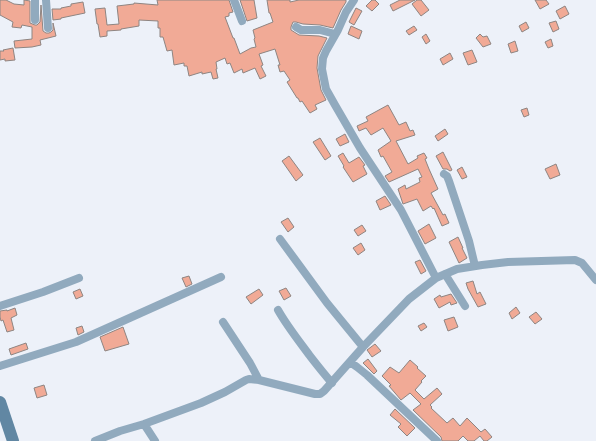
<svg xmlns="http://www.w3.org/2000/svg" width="596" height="441" font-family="Merriweather,serif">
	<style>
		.building { fill: #f1aa96; stroke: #8e8582 }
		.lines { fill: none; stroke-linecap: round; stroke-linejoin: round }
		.street { stroke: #91aabe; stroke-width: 8 }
		.secondary { stroke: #6187a3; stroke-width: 12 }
	</style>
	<rect width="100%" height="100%" fill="#edf1f9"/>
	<!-- building -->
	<path class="building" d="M0,0h6l8,4 10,1v-5l6,1v22l5,2h2l3,-3 1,-17 2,26 3,2h3l2,-1 2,-2v-7l3,13 -16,4 1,5 -9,2 -17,1 -1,-7 18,-2v-12l-10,-2 -1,3 -9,-1 1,-5 -13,-7z
		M157,0h72l4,12 -4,1v3l-4,1 8,21h1l6,16 11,-6 5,-1 -2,-8 1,-1 -2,-8 20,-8 -3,-9h-1l-2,-13h23v2l9,-2h47v2l-5,8 -8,18 -13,-3 -17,-1 -7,-2h-3l-2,5v3l8,5 20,1 8,2 -9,18 -1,12 4,22 5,10 -11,5 2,4 -7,4 -8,-12 -2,1 -2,-4h-1l-10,-16 3,-2 -6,-9 -4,1 -2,-7h2l-5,-16 -16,5 4,11 -2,1 5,10 -6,3 -5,-11 -12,5 -1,-4 -8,4 -4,-10 -3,1 -2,-6 -9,4 1,7h-1l2,9 -5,1 -2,-7 -9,2v-2l-13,4 -2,-10h-3v-3l-10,2 -2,-15 -5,1 -4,-14h-3v-9h-2v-7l-19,-1v6l-18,3v1l-14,1v5l-7,1 -2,-13h-1l-2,-15 10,-1 2,17 12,-1 -2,-18 17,-2v-1l24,2z
		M240,0h14l3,18 -10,3z
		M372,0h3l4,4 -7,7 -6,-5z
		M400,0h15l-22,11 -3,-6z
		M417,0h4l8,10 -8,6 -9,-12z
		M535,0h11l3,4 -9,5z
		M83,2l2,11 -24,5v1l-8,1 -1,-11h9v-1l10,-2v-2z
		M565,6l4,8 -9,5 -4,-8z
		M356,8l6,3 -8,14 -5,-3z
		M556,21l3,8 -6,3 -4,-9z
		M526,22l3,6 -7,4 -3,-6z
		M351,26l11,5 -3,8 -11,-5z
		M414,26l3,4 -8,5 -3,-4z
		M426,34l4,7 -4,3 -4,-7z
		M480,34l3,3 4,-1 4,8 -8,3 -7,-9z
		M551,39l2,7 -5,2 -3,-6z
		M515,41l3,10 -7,2 -3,-9z
		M13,48l2,12 -10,1v-2l-5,1v-9h4l-1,-1z
		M472,50l5,12 -9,3 -5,-12z
		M450,53l3,6 -10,6 -3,-6z
		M388,105l11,20 7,-3 4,9 3,-1 2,5 -19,6 12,23 10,-6 -1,-2 7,-3 3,5 -2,1 4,10 9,20 -7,4 12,22 2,-1 4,9 -7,3 -8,-18 -1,1 -2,-3 -8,5 -6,-12 -14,5 -5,-15 7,-4 1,4 14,-7 -1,-4 3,-1 -4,-8 -29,13 -4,-6 7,-4 -9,-16 -2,1 -3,-7 13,-9 -8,-13 -12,7 -5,-7 -7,3 -2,-5 11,-5 -2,-4z
		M527,108l2,7 -5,2 -3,-7z
		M445,129l3,5 -10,7 -3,-5z
		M345,134l4,8 -9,4 -4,-7z
		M320,138l11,18 -6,4 -12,-18z
		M443,152l9,18 -2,1 -3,-2h-4l-7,-13z
		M343,153l6,10 10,-6 6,8 -2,1 4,8 -14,8 -10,-15 1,-1 -6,-10z
		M289,156l14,19 -7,6 -14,-20z
		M556,164l4,11 -10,4 -5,-10z
		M462,167l5,10 -5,2 -5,-9z
		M385,196l6,9 -11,5 -4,-9z
		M288,218l6,9 -6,5 -7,-10z
		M429,224l7,14 -11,6 -7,-13z
		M362,225l4,6 -8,5 -4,-6z
		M458,237l5,11h-1l5,10 -8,5 -10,-21z
		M361,243l4,7 -7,5 -5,-7z
		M420,260l6,11 -5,3 -6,-12z
		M189,276l3,8 -6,3 -4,-9z
		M473,281l4,13 3,-2 6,12 -8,3 -10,-18 -2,-6z
		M286,288l5,8 -7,4 -5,-9z
		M80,289l3,7 -7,3 -3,-7z
		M259,289l4,6 -12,9 -5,-7z
		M451,294l6,9 -6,2 -1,-3 -11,6 -5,-9 6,-4 1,2z
		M516,307l4,6 -8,6 -3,-6z
		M15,308l2,7 -6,3 3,12 -7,2 -4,-12 -2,1 -1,-4v-6l7,-1v1z
		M536,312l6,7 -7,5 -6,-7z
		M454,317l4,10 -10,4 -4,-11z
		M424,323l3,4 -6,4 -3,-5z
		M82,326l2,6 -6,3 -2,-7z
		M123,327l6,17 -24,7 -5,-14z
		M26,343l2,6 -17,6 -2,-6z
		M375,344l6,7 -9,6 -5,-7z
		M368,359l9,12 -3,3 -11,-11z
		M410,360l8,7 -1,1 9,8 -5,5 1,1 -7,8 9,9 13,-11 5,6 -12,11 2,2 -1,1 16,15 6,-5 7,8 7,-8 14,14 4,-3 7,8 -5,4h-3l-4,-5 -6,5h-6l-5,-5 -5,5h-16l-1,-4 -28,-27 8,-6 -11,-11 -9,7 -12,-14 2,-1 -9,-9 8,-9 9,6z
		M44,385l3,10 -10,3 -3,-10z
		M395,409l20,19 -8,8 -9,-9 3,-3 -11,-9z"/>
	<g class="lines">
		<!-- street -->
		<path class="street" d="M46,0l2,28
			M234,0l8,21
			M354,0l-8,12 -8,18 -12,21 -3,7 -1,11 4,20 9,16 25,43 41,62 35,68
			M35,20v-20
			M296,27l5,3h19l15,4
			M444,174l3,2 2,5 20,60 6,25
			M280,239l47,64 36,44
			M445,274l20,32
			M0,306l43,-14 36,-14
			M278,310c9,16 21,31 32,46 7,9 14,18 22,27
			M223,322l27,41 9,17
			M350,362l7,5 10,8 70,66
			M0,366l76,-24 145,-65
			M144,424l11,17
			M95,441l25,-10 24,-7 57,-21 24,-11 21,-12 3,-1 10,1 56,14h5l4,-3 39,-44 46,-48 27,-21 21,-9 25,-4 26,-3 67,-2 7,3 14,17"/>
		<!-- secondary -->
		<path class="secondary" d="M0,402l13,39"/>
	</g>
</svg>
